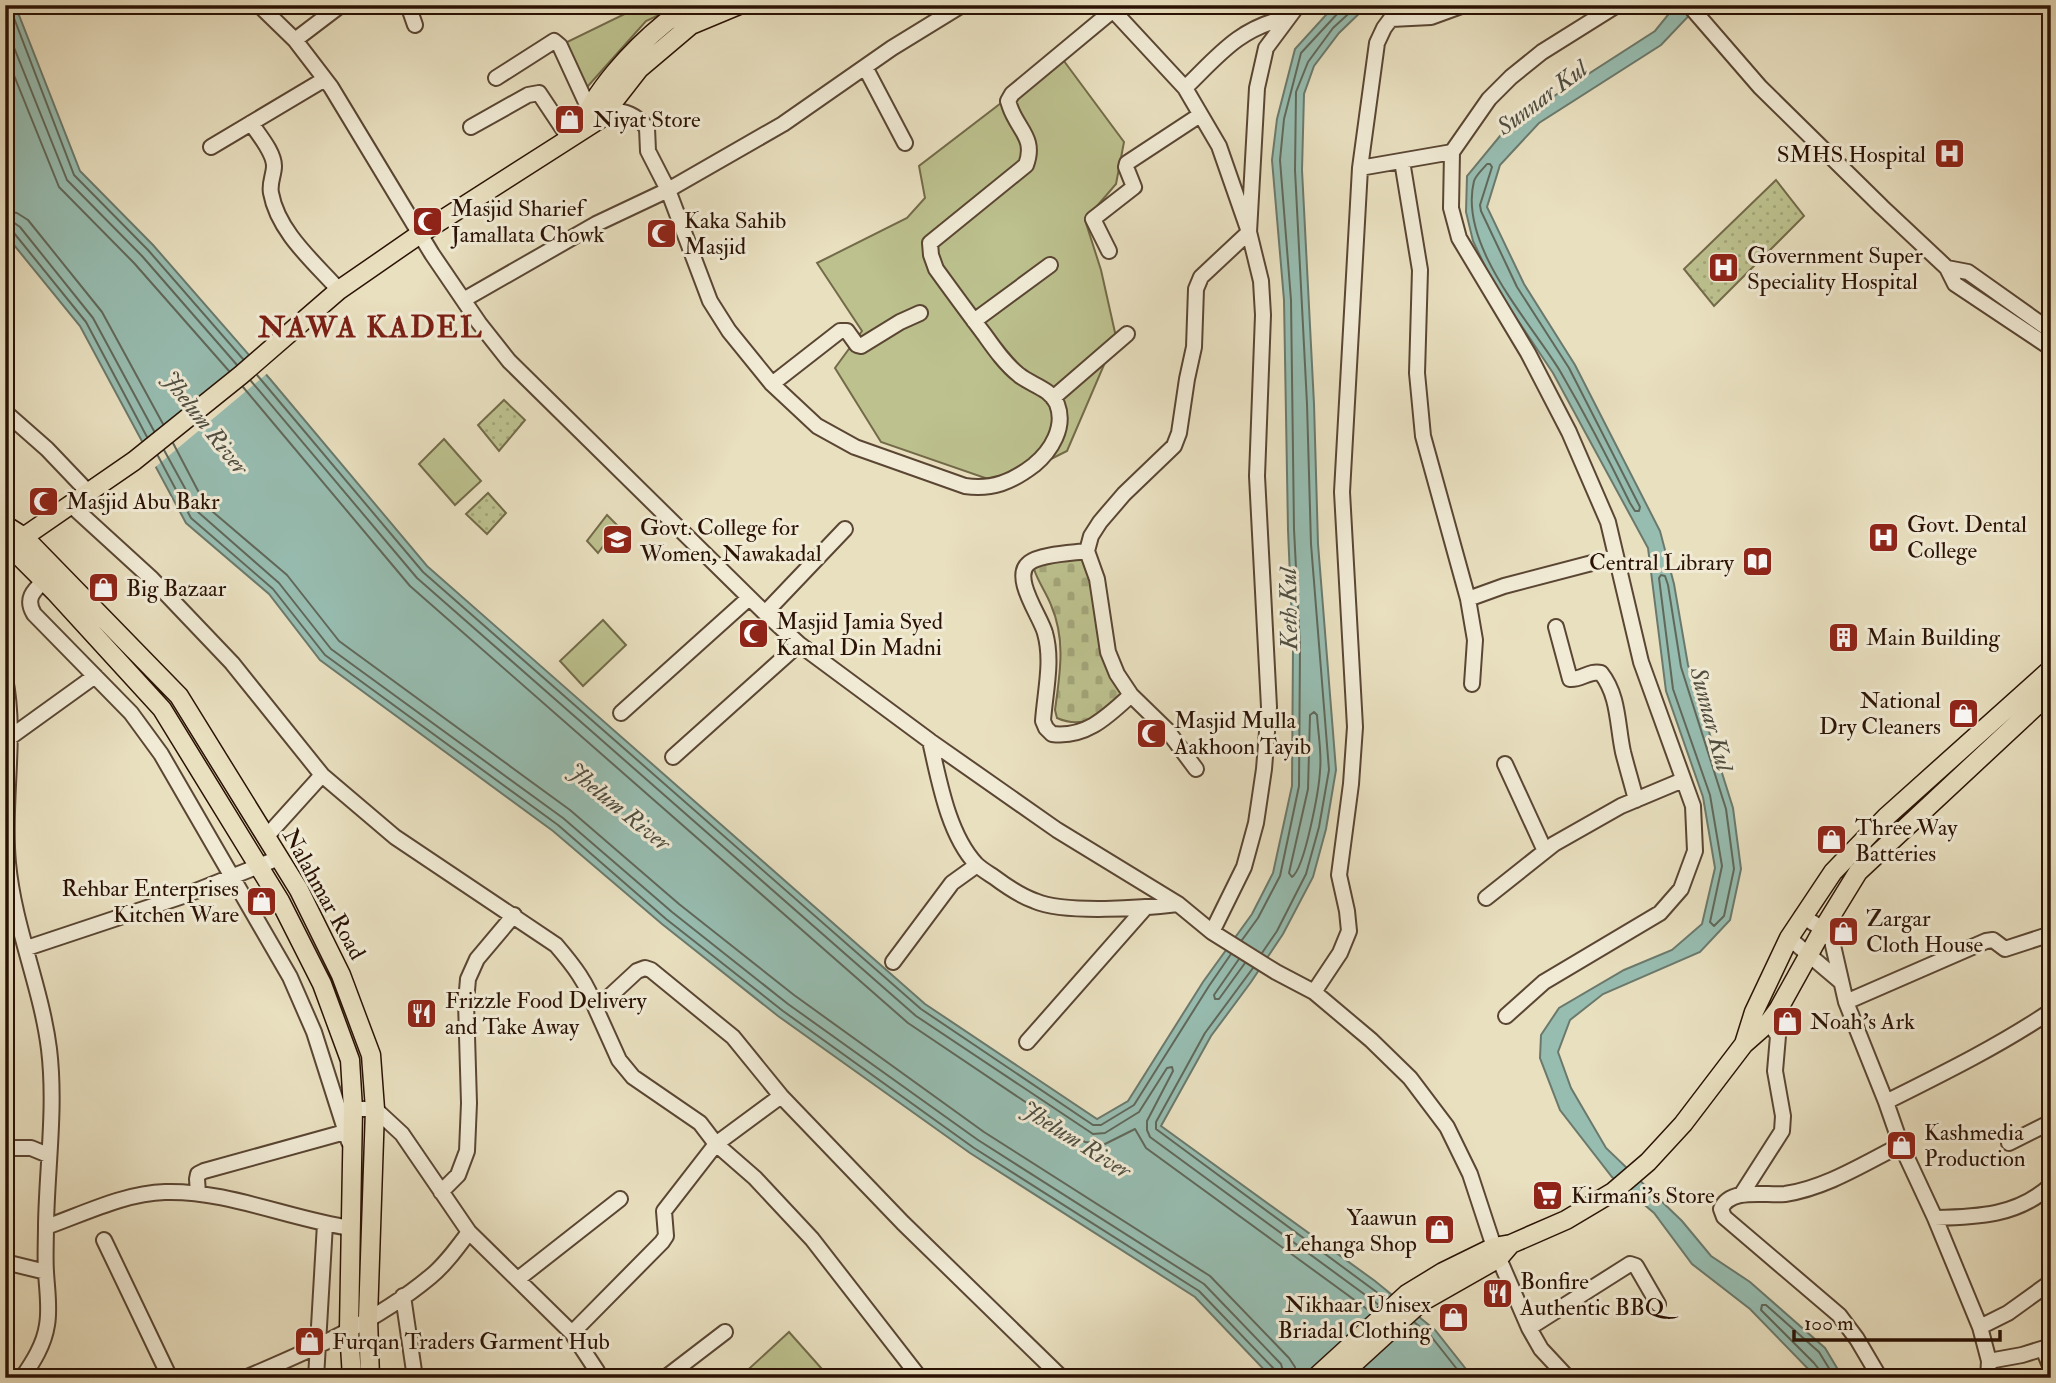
<svg xmlns="http://www.w3.org/2000/svg" width="2056" height="1383" font-family="'IM FELL Double Pica',serif">
	<style>
		.grass { fill: #bcc18e; stroke: #736a49; stroke-width: 2 }
		.cemetery { fill: url(#cemetery-stones); stroke: #736a49; stroke-width: 2 }
		.park { fill: url(#park-dots); stroke: #736a49; stroke-width: 2 }
		.water { fill: #97bdb1; stroke: #6b796c; stroke-width: 2 }
		.pier { fill: #e9e0c0 }
		.lines { fill: none; stroke-linecap: round; stroke-linejoin: round }
		.shore { stroke: #60685a; stroke-width: 2 }
		.minor-casing { stroke: #5a4633; stroke-width: 18 }
		.major-casing { stroke: #2a1204; stroke-width: 21 }
		.minor { stroke: #f1ebd6; stroke-width: 14 }
		.major { stroke: #e9e0c0; stroke-width: 18 }
		.labels { text-anchor: middle; dominant-baseline: central; stroke-width: 6; stroke-linejoin: round; paint-order: stroke }
		.poi-label { font-size: 23px; fill: #2a1204; stroke: #f1ebd6; text-anchor: start }
		.street-label { font-size: 23px; fill: #2a1204; stroke: #f1ebd6 }
		.water-label { font-size: 24px; font-style: italic; fill: #504e41; stroke: #f1ebd6 }
		.district-label { font-size: 30px; font-weight: bold; letter-spacing: 2px; fill: #7a1f14; stroke: #f1ebd6 }
	</style>
	<defs>
		<pattern id="cemetery-stones" width="16" height="16" patternUnits="userSpaceOnUse" patternTransform="scale(1.75)"><rect width="16" height="16" fill="#bcc18e"/><path d="M2 7V4a2 2 0 0 1 4 0v3zM10 15v-3a2 2 0 0 1 4 0v3z" fill="#a2a579"/></pattern>
		<pattern id="park-dots" width="8" height="8" patternUnits="userSpaceOnUse" patternTransform="scale(1.75)"><rect width="8" height="8" fill="#bcc18e"/><path d="M2 2h.1M6 6h.1" fill="none" stroke="#a2a579" stroke-width="1.8" stroke-linecap="round"/></pattern>
	</defs>
	<rect width="100%" height="100%" fill="#e9e0c0"/>
	<filter id="stains"><feTurbulence type="fractalNoise" baseFrequency=".00286" numOctaves="4"/><feColorMatrix values="0 0 0 0 .2 0 0 0 0 .09 0 0 0 0 .02 0 0 0 .5 -.17"/></filter>
	<radialGradient id="worn" r=".72"><stop offset=".6" stop-color="#630" stop-opacity="0"/><stop offset="1" stop-color="#630" stop-opacity=".3"/></radialGradient>
	<!-- grass -->
	<path class="grass" d="M632,5h48l-34,16 -66,74 -17,-51 70,-34z
		M1061,57l63,85 -8,42 -31,36 16,50 15,67 -49,114 -30,15 -49,13 -107,-37 -46,-74 27,-37 -45,-68 90,-45 18,-20 -6,-32z
		M444,439l37,42 -26,24 -36,-41z
		M607,515l11,11 -20,27 -11,-12z
		M603,620l23,25 -43,41 -23,-25z
		M789,1332l41,46h-91z"/>
	<!-- cemetery -->
	<path class="cemetery" d="M1086,554l41,142c-23,16 -41,35 -70,22l-2,-8c5,-37 11,-70 -4,-105 -5,-13 -13,-23 -17,-36l5,-5z"/>
	<!-- park -->
	<path class="park" d="M1776,180l28,36 -90,90 -30,-37z
		M504,400l21,20 -26,31 -21,-26z
		M488,493l18,20 -19,21 -21,-20z"/>
	<!-- water -->
	<path class="water" d="M5,5h10l65,166 73,74 117,134 157,187 498,438 172,115 31,-18 75,-119 49,-68 21,-41 19,-87 1,-139 -5,-117 -4,-230 -12,-140 5,-41 18,-70 40,-44h33l-29,28 -25,33 -10,28 -2,76 12,234 4,140 18,226 -10,59 -13,48 -30,57 -32,48 -40,54 -50,90 214,155 60,49 38,48h-201l-77,-81 -225,-144 -192,-137 -116,-92 -109,-93 -233,-171 -51,-66 -83,-71 -106,-197 -75,-92z
		M1676,5h23l-38,40 -122,78 -39,42 -13,42 37,77 51,81 85,166 14,53 14,81 45,143 8,61 -11,51 -30,32 -97,42 -33,26 -12,32 13,36 35,60 76,73 29,35 39,26 75,66 18,30h-26l-67,-69 -58,-45 -38,-51 -42,-36 -52,-67 -20,-52 1,-23 18,-27 65,-38 48,-20 30,-26 13,-56 -12,-71 -37,-106 -18,-143 -95,-175 -60,-90 -20,-42 -7,-29 1,-36 42,-51 146,-94z"/>
	<!-- pier -->
	<path class="pier" d="M253,354l16,18 -116,97 -14,-25z"/>
	<g class="lines">
		<!-- shore -->
		<path class="shore" d="M9,5l65,170 74,75 95,109
			M5,25l62,155 75,76 95,109
			M5,53l54,134 75,76 95,108
			M1487,164h3l2,3 -12,38 1,6 36,76 52,81 71,139 -1,4h-4l-5,-8c-22,-45 -45,-89 -70,-132 -31,-51 -102,-126 -86,-190 2,-6 9,-12 13,-17z
			M5,211l12,2 11,7 74,92 61,112
			M5,222h8l7,5 73,91 61,113
			M5,230l9,3 72,89 61,115
			M257,375l166,197 498,437 172,116h8l33,-20 75,-119 22,-32
			M251,381l166,197 499,438 177,118 12,-1 34,-21 28,-44 5,-1 1,4 -26,50v9l3,7 229,168
			M243,387l167,199 498,437 177,119 20,2 30,-15 11,19 225,164
			M173,443l33,63 81,69 52,66 231,169 109,94 115,91 190,137 226,144 79,82 6,9 1,11
			M164,450l34,62 81,71 52,66 232,169 109,94 116,92 190,136 226,144 77,80 4,14
			M158,456l33,62 82,71 52,66 233,170 108,94 117,92 191,137 225,143 76,79 2,8
			M1661,575l4,1 3,9 13,82 45,142 8,60 -10,47 -10,10 -4,-4 12,-56 -12,-71 -37,-106 -14,-111z
			M1314,712l3,3c1,18 5,38 3,56 -1,18 -15,97 -28,106l-3,-4 19,-84 2,-74z
			M1242,940l16,-22 22,-42 19,-90 1,-139 -6,-118 -3,-229 -11,-140 4,-41 17,-66 37,-40 2,-8
			M1262,953l15,-22 29,-57 13,-47 10,-57 -18,-226 -4,-140 -12,-234 1,-78 12,-30 25,-34 25,-23
			M1239,959l-25,36 1,4h4l26,-36
			M1253,968l-48,65 -49,89v7l230,170
			M1414,1322l16,13 34,43
			M1822,1378l-1,-6 -7,-9 -53,-53 1,-5h4l53,47 16,26"/>
		<defs>
			<path id="minor" d="M259,5l36,35 36,47 101,167 47,69 30,38 256,252 34,31 131,97 127,89 121,74 34,28 64,40 38,20 57,48 39,38 37,49 23,47 24,73 35,81 12,21 27,29
				M408,5l7,20
				M1108,5l77,83 34,58 30,86 12,49 2,34 -6,161 12,231 -5,62 -8,54 -12,44 -32,65
				M1689,5l71,82 122,120 65,61 8,16 96,64
				M1391,19l40,-2 33,-12
				M295,40l46,-35
				M865,67l40,76
				M496,78l58,-37 6,5 29,63
				M1185,88c33,-32 54,-60 101,-70
				M609,110c17,1 27,5 38,18l1,23 20,39 42,111 19,30 43,53 45,42 38,21 110,39c27,4 47,-4 69,-21 17,-14 32,-38 23,-61 -7,-16 -26,-19 -38,-29 -14,-11 -25,-27 -35,-41 -16,-21 -32,-43 -48,-65l-5,-14 -1,-12 96,-78c10,-27 -8,-35 -16,-58l-2,-6 4,-7 100,-83
				M251,123c7,11 23,29 23,43 0,9 -5,17 -3,27 7,39 43,69 68,97
				M471,127l57,-32 11,-2 30,45
				M211,147l114,-68
				M1402,161l18,109 -3,103 6,63 45,163 7,41 -3,44
				M1360,168l92,-16
				M1109,251l-16,-32 41,-32 -8,-20 1,-4 73,-48
				M1947,268l21,4 83,59
				M465,299l131,-75 72,-34 115,-66 109,-76 70,-43
				M974,321l76,-56
				M772,384l68,-53h7l10,14 4,1 39,-24 20,-9
				M1053,398l74,-64
				M5,412l42,37 42,44
				M71,505l81,74 80,84 90,112 73,62 161,108c18,21 31,38 40,64l41,-38 8,-3 6,2 82,67 48,59 122,127 159,155
				M1087,551c-14,2 -47,3 -58,12 -18,14 12,54 16,70 8,28 0,59 -2,88l3,7 6,6c34,4 55,-17 79,-39
				M44,581c-11,10 -19,18 -10,33l97,99 30,41 129,223 24,55 35,110
				M1468,599l36,-13 111,-29
				M765,613l80,-84
				M1556,627l14,52c11,1 20,-9 31,-6 18,23 16,51 22,79 4,16 9,32 13,48
				M5,678c12,60 -3,123 3,185 6,64 33,123 41,186 7,58 -2,118 -3,176 0,15 -1,32 0,47 1,18 4,36 1,53 -3,20 -14,37 -25,53
				M621,713l128,-115
				M9,738l86,-62
				M930,741c9,39 18,93 46,123 5,5 12,9 18,13 12,9 27,19 41,24 30,13 110,7 143,3
				M673,757l126,-113
				M1505,764l40,87
				M1196,769l-29,-39 -36,-35 -14,-21 -9,-22 -11,-73 -10,-28 4,-15 9,-14 24,-28 50,-48 5,-13 8,-54 7,-32 2,-58 5,-12 48,-45 8,-144 9,-40 32,-43
				M266,837l56,-62
				M1486,898l68,-54 67,-38 62,-26
				M1802,916l21,13 9,12 14,61 40,100 15,43 34,73 45,109 9,34 -1,17
				M1789,938l52,44
				M27,948l156,-52 96,-38
				M893,962l59,-79 25,-18
				M1314,992l26,-39 9,-22 -2,-20 -8,-36 12,-91 4,-57 -13,-235 18,-324 17,-125 7,-15 17,-23
				M1846,1002l140,-61 7,-1 12,9 46,-15
				M596,1009l23,51 14,17 67,46 16,21 39,34 57,61 108,139
				M1506,1016l38,-34 116,-69 21,-24 14,-38 -2,-45 -52,-144 -33,-140 -39,-90 -41,-79 -69,-115 -8,-30 1,-56 37,-53 22,-22 31,-25 75,-47
				M1027,1042l118,-134
				M1886,1102c56,-28 113,-56 165,-91
				M353,1109h22l27,25 67,98 103,101 25,38 2,7
				M2009,1143l42,-21
				M5,1148h26l17,7
				M441,1192l17,-17 9,-24 2,-48 -3,-101 2,-23 9,-20 37,-44
				M198,1193l-1,-14 1,-5 6,-3 141,-39
				M1741,1195l41,-64 1,-15 -8,-45 3,-35 -9,-14
				M1935,1218c42,-1 83,-2 116,-33
				M46,1227c37,-13 79,-34 119,-35 61,-2 125,27 186,36
				M104,1240l66,138
				M5,1262l41,10
				M518,1279l102,-80
				M403,1296l12,82
				M1980,1327l28,-14 43,-31
				M1529,1328l101,-64 6,2 22,38
				M572,1333l90,-91 4,-6 -2,-25 52,-67 65,-48
				M2046,1356l5,12
				M1989,1361l33,-6 29,-9
				M245,1378c64,-27 131,-56 185,-101 15,-12 27,-29 39,-45
				M316,1378l9,-154
				M665,1378l60,-46
				M1880,1378l-23,-39 -18,-24 -115,-98 -3,-8c9,-22 45,-13 64,-15 41,-6 80,-31 116,-49"/>
			<path id="major" d="M579,131c14,-39 54,-82 86,-108 10,-8 23,-12 34,-18
				M5,525l19,12 155,159 120,194 42,85 30,80 4,54 -7,209 2,60
				M5,542l50,50 107,117 118,192 42,83 28,76 3,49 -4,220 3,49
				M15,543l119,-82 107,-86 98,-85 81,-56 180,-115 39,-50 52,-44 48,-20
				M1744,1044l10,-32 35,-74 44,-66 53,-55 165,-148
				M1315,1378l92,-84 36,-22 51,-25 17,-3 55,-24 47,-28 35,-30 35,-38 61,-80 25,-22 9,-12 45,-81 35,-57 193,-180
				M1338,1378l82,-75 79,-45 12,-14"/>
		</defs>
		<!-- minor casing -->
		<use href="#minor" class="minor-casing"/>
		<!-- major casing -->
		<use href="#major" class="major-casing"/>
		<!-- minor -->
		<use href="#minor" class="minor"/>
		<!-- major -->
		<use href="#major" class="major"/>
	</g>
	<!-- icons -->
	<defs>
		<symbol id="shop-square" viewBox="-11 -11 22 22"><rect x="-9" y="-9" width="18" height="18" rx="4" fill="#8f2418" stroke="#f1ebd6"/><path d="M-5-2.5h2.3a2.7 3.5 0 0 1 5.4 0H5L5.5 6h-11ZM-1.5-2.5h3a1.5 2.3 0 0 0-3 0Z" fill="#fff"/></symbol>
		<symbol id="hospital-square" viewBox="-11 -11 22 22"><rect x="-9" y="-9" width="18" height="18" rx="4" fill="#8f2418" stroke="#f1ebd6"/><path d="M-5-5h3v3.5h4V-5h3V5h-3V1.5h-4V5h-3Z" fill="#fff"/></symbol>
		<symbol id="mosque-square" viewBox="-11 -11 22 22"><rect x="-9" y="-9" width="18" height="18" rx="4" fill="#8f2418" stroke="#f1ebd6"/><path d="M3.5-4.9A6 6 0 1 0 3.5 4.9A5 5 0 1 1 3.5-4.9Z" fill="#fff"/></symbol>
		<symbol id="university-square" viewBox="-11 -11 22 22"><rect x="-9" y="-9" width="18" height="18" rx="4" fill="#8f2418" stroke="#f1ebd6"/><path d="M0-5L7-2L0 1L-7-2ZM-4 1L0 2.5L4 1V4Q0 6-4 4Z" fill="#fff"/></symbol>
		<symbol id="library-square" viewBox="-11 -11 22 22"><rect x="-9" y="-9" width="18" height="18" rx="4" fill="#8f2418" stroke="#f1ebd6"/><path d="M-6-4Q-3-5.5-.7-3.5V5Q-3 3-6 4ZM6-4Q3-5.5 .7-3.5V5Q3 3 6 4Z" fill="#fff"/></symbol>
		<symbol id="building-square" viewBox="-11 -11 22 22"><rect x="-9" y="-9" width="18" height="18" rx="4" fill="#8f2418" stroke="#f1ebd6"/><path d="M-4-6H4V6H1V3H-1V6H-4ZM-2.5-4.3h1.7v1.8h-1.7ZM.8-4.3h1.7v1.8H.8ZM-2.5-1h1.7V.8h-1.7ZM.8-1h1.7V.8H.8Z" fill="#fff"/></symbol>
		<symbol id="restaurant-square" viewBox="-11 -11 22 22"><rect x="-9" y="-9" width="18" height="18" rx="4" fill="#8f2418" stroke="#f1ebd6"/><path d="M-5-6h1v4h1v-4h1v4h1v-4h1v5L-1.5 .5V6h-2V.5L-5-1ZM5-6V6H3V1.5H1.5Q1.5-4 5-6Z" fill="#fff"/></symbol>
		<symbol id="supermarket-square" viewBox="-11 -11 22 22"><rect x="-9" y="-9" width="18" height="18" rx="4" fill="#8f2418" stroke="#f1ebd6"/><path d="M-6-5.5h2.5l.6 2H6L4.5 2H-2.5L-4.4-4H-6ZM-1.5 3.2a1.3 1.3 0 1 0 .1 0ZM3 3.2a1.3 1.3 0 1 0 .1 0Z" fill="#fff"/></symbol>
	</defs>
	<g fill-rule="evenodd">
		<use href="#shop-square" x="552" y="102" width="35" height="35"/>
		<use href="#hospital-square" x="1932" y="136" width="35" height="35"/>
		<use href="#mosque-square" x="410" y="204" width="35" height="35"/>
		<use href="#mosque-square" x="644" y="216" width="35" height="35"/>
		<use href="#hospital-square" x="1706" y="250" width="35" height="35"/>
		<use href="#mosque-square" x="26" y="484" width="35" height="35"/>
		<use href="#hospital-square" x="1866" y="520" width="35" height="35"/>
		<use href="#university-square" x="600" y="522" width="35" height="35"/>
		<use href="#library-square" x="1740" y="544" width="35" height="35"/>
		<use href="#shop-square" x="86" y="570" width="35" height="35"/>
		<use href="#mosque-square" x="736" y="616" width="35" height="35"/>
		<use href="#building-square" x="1826" y="620" width="35" height="35"/>
		<use href="#shop-square" x="1946" y="696" width="35" height="35"/>
		<use href="#mosque-square" x="1134" y="716" width="35" height="35"/>
		<use href="#shop-square" x="1814" y="822" width="35" height="35"/>
		<use href="#shop-square" x="244" y="884" width="35" height="35"/>
		<use href="#shop-square" x="1826" y="914" width="35" height="35"/>
		<use href="#restaurant-square" x="404" y="996" width="35" height="35"/>
		<use href="#shop-square" x="1770" y="1004" width="35" height="35"/>
		<use href="#shop-square" x="1884" y="1128" width="35" height="35"/>
		<use href="#supermarket-square" x="1530" y="1178" width="35" height="35"/>
		<use href="#shop-square" x="1422" y="1212" width="35" height="35"/>
		<use href="#restaurant-square" x="1480" y="1276" width="35" height="35"/>
		<use href="#shop-square" x="1436" y="1300" width="35" height="35"/>
		<use href="#shop-square" x="292" y="1324" width="35" height="35"/>
	</g>
	<g class="labels">
		<!-- poi labels -->
		<g class="poi-label">
			<text x="593" y="119">Niyat Store</text>
			<text x="1926" y="154" text-anchor="end">SMHS Hospital</text>
			<text x="451" y="208">Masjid Sharief<tspan x="451" dy="26">Jamallata Chowk</tspan></text>
			<text x="684" y="220">Kaka Sahib<tspan x="684" dy="26">Masjid</tspan></text>
			<text x="1747" y="255">Government Super<tspan x="1747" dy="26">Speciality Hospital</tspan></text>
			<text x="66" y="501">Masjid Abu Bakr</text>
			<text x="1907" y="524">Govt. Dental<tspan x="1907" dy="26">College</tspan></text>
			<text x="640" y="527">Govt. College for<tspan x="640" dy="26">Women, Nawakadal</tspan></text>
			<text x="1734" y="562" text-anchor="end">Central Library</text>
			<text x="126" y="588">Big Bazaar</text>
			<text x="776" y="621">Masjid Jamia Syed<tspan x="776" dy="26">Kamal Din Madni</tspan></text>
			<text x="1866" y="637">Main Building</text>
			<text x="1941" y="700" text-anchor="end">National<tspan x="1941" dy="26">Dry Cleaners</tspan></text>
			<text x="1174" y="720">Masjid Mulla<tspan x="1174" dy="26">Aakhoon Tayib</tspan></text>
			<text x="1855" y="827">Three Way<tspan x="1855" dy="26">Batteries</tspan></text>
			<text x="239" y="888" text-anchor="end">Rehbar Enterprises<tspan x="239" dy="26">Kitchen Ware</tspan></text>
			<text x="1866" y="918">Zargar<tspan x="1866" dy="26">Cloth House</tspan></text>
			<text x="445" y="1000">Frizzle Food Delivery<tspan x="445" dy="26">and Take Away</tspan></text>
			<text x="1810" y="1021">Noah's Ark</text>
			<text x="1924" y="1132">Kashmedia<tspan x="1924" dy="26">Production</tspan></text>
			<text x="1571" y="1195">Kirmani's Store</text>
			<text x="1417" y="1217" text-anchor="end">Yaawun<tspan x="1417" dy="26">Lehanga Shop</tspan></text>
			<text x="1520" y="1281">Bonfire<tspan x="1520" dy="26">Authentic BBQ</tspan></text>
			<text x="1431" y="1304" text-anchor="end">Nikhaar Unisex<tspan x="1431" dy="26">Briadal Clothing</tspan></text>
			<text x="332" y="1341">Furqan Traders Garment Hub</text>
		</g>
		<!-- street labels -->
		<g class="street-label">
			<text transform="translate(324 894) rotate(61)">Nalahmar Road</text>
		</g>
		<!-- water labels -->
		<g class="water-label">
			<text transform="translate(1542 98) rotate(-37)">Sunnar Kul</text>
			<text transform="translate(205 423) rotate(52)">Jhelum River</text>
			<text transform="translate(1289 609) rotate(-91)">Keth Kul</text>
			<text transform="translate(1711 719) rotate(75)">Sunnar Kul</text>
			<text transform="translate(619 807) rotate(39)">Jhelum River</text>
			<text transform="translate(1076 1140) rotate(32)">Jhelum River</text>
		</g>
		<!-- district labels -->
		<g class="district-label">
			<text x="371" y="327">NAWA KADEL</text>
		</g>
	</g>
	<!-- margin -->
	<rect width="2056" height="1383" fill="none" stroke="#e9e0c0" stroke-width="28"/>
	<rect x="7" y="7" width="2042" height="1369" fill="none" stroke="#2a1204" stroke-width="3.5"/>
	<rect x="14" y="14" width="2028" height="1355" fill="none" stroke="#2a1204" stroke-width="2"/>
	<!-- scale -->
	<path d="M1794 1330v10h206v-10" fill="none" stroke="#2a1204" stroke-width="3.5"/>
	<text x="1804" y="1330" font-size="21" fill="#2a1204" stroke="#f1ebd6" stroke-width="5" paint-order="stroke">100 m</text>
	<rect width="100%" height="100%" filter="url(#stains)"/>
	<rect width="100%" height="100%" fill="url(#worn)"/>
</svg>
